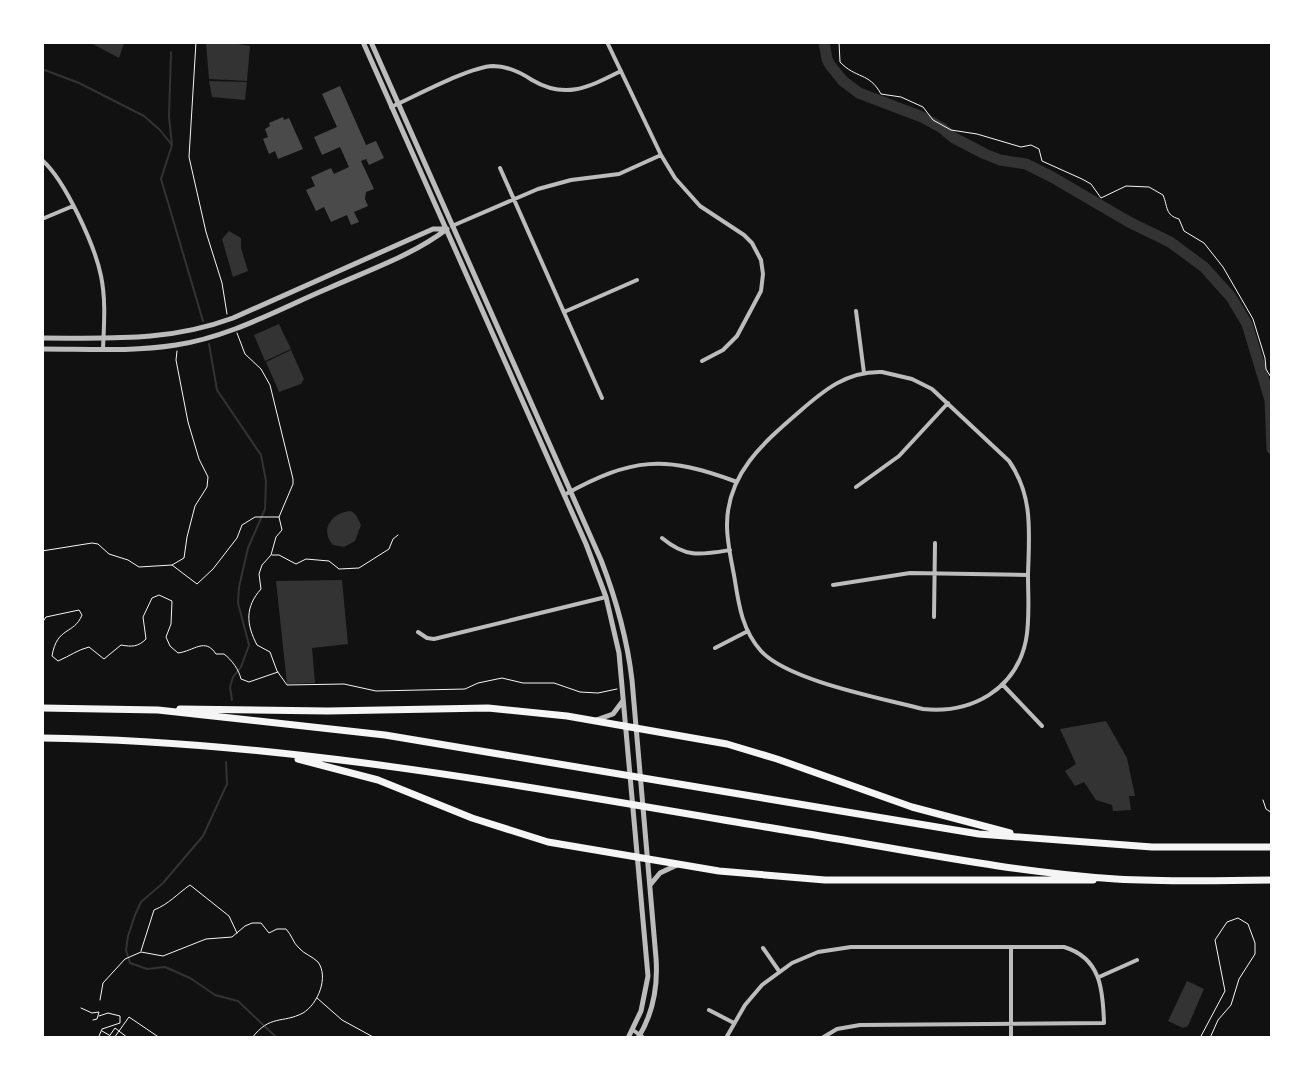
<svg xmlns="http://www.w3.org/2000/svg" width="1314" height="1080" font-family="Raleway,sans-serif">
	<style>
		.water { fill: #333 }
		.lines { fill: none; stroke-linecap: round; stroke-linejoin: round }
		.stream { stroke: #333; stroke-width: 2 }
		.river { stroke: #333; stroke-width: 11 }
		.building { fill: #4a4a4a }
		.path { stroke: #f5f5f5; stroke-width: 1 }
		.minor { stroke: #bcbcbc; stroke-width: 4 }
		.tertiary { stroke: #bcbcbc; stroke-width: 5 }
		.motorway { stroke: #f5f5f5; stroke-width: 7 }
	</style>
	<rect width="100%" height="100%" fill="#111"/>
	<!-- water -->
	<path class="water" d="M89,42h35v1l-5,15z
		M206,43h26l18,3 -3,35 -38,-2z
		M209,81l38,1 -2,18 -33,-3z
		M229,231l12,7v10l7,23 -15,6 -11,-38z
		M279,324l12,25 -26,12 -11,-26z
		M291,350l13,29 -3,5 -22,8 -13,-30z
		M351,511l5,4 5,10 -6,16 -11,6 -11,-2c-14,-15 -1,-33 18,-34z
		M342,580l6,64 -36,4 3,35 -28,1 -11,-103z
		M1106,721l21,37 8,38h-6l2,14 -18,1 -1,-6 -16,-5 -12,-18 -9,4 -10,-15 11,-7 -16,-35z
		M1187,981l17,8 -16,37 -5,2 -15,-7z"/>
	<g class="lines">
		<!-- stream -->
		<path class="stream" d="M172,43v-1
			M171,52l-2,65 3,28 -11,34 42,142
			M42,69l37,14 65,33 16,14 12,15
			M209,344l8,46 44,65 5,26 -1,28 -17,39 -9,39 -1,16 11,42 -8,22 -8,10 -3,10 2,13
			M226,762l1,22 -24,52 -40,47 -22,19 -6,13 -7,21 -2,14 4,13 17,6 18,-2 25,11 25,17 23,6 39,37"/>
		<!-- river -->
		<path class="river" d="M824,42l3,17 3,6 13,16 16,12 63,24 20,11 12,10 31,16 15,6 26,4 26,13 77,45 41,20 34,25 27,30 16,27 23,76 2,49"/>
	</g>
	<!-- building -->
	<path class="building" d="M340,86l26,59 10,-4 8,17 -15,7 -3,-6 -5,2 13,28 -8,3 -1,7 3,7 -14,6 5,10 -8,3 -4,-10 -16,7 -7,-15 -8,4 -10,-21 9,-4 -4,-9 20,-9 3,6 15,-7 -9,-20 -18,8 -8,-18 23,-10 -15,-33z
		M283,117l1,3 5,-2 14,31 -25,10 -3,-8 -6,3 -6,-15 5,-2 -3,-8 5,-3 -1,-3z"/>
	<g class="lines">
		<!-- path -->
		<path class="path" d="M196,42l-7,115 17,75 16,51 5,31
			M839,42l1,20c16,17 29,10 41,32l20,3 22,10 10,13 18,10 26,4 44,13 10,-2 8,4 3,12 40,18 9,5 10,14 25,-12 23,1 14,8c5,12 2,20 16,24l5,12 20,12 19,24 30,52 12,39 1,11 6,10
			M237,333l8,21 16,15 9,16 23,94v5l-14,33
			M42,551l50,-8 6,1 11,10 19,6 11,7 33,-2 25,19 16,-15 24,-31 5,-13 13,-8h24l3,13 -6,7 -5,18 -9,10 -3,9 2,15c-16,18 -15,35 -4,56l13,7 7,19 10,14 57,-1 32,7 89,-2 13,-6 24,-5 21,5h31l26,9 18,1 19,-4
			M272,555h7l17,9 10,-5 23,2 10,8 20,-1 30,-19 4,-10 5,-4
			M172,565l12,-7 3,-21 8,-31 12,-19 1,-10 -9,-18 -11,-37 -12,-62 1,-9
			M42,623l4,-6 33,-7 3,5c-8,20 -25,11 -30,41l6,5c12,-5 19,-11 31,-14l15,12 17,-14c11,2 17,2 25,-6l-3,-22 9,-19 7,-3 13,6 -1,23 -5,13 4,9 8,7c16,-2 27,-16 38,1h8c8,6 15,16 17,25l8,3 29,-10
			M1263,800l3,9 6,4
			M141,951l13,-41c15,-6 23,-16 36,-25l39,31 8,17
			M317,998l25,22 33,18
			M100,1000l3,-17 22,-24 16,-7 22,4 43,-17 26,-2 13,-11 7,-3h9l8,10 8,-4h9c6,6 7,14 13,19 5,6 13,8 19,14 11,15 0,42 -15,51 -21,11 -33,1 -51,25
			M81,1008l11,5 7,-1 -2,7 -4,1
			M99,1016l9,-3 12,3v7l-18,6 -3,7
			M102,1031l7,4
			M108,1038l7,-10 13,10
			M114,1038l15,-21 31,21
			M1200,1038l25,-47 -10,-51 12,-18 11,-4 10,6 7,19v11l-16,25 -8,26 -13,15 -8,18"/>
		<!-- minor -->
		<path class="minor" d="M607,42l54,113 14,23 25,28 44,29 8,8 9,17 2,14 -2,17 -24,45 -14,14 -21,11
			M391,107c25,-11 78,-40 102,-41 15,0 27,6 39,14 34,20 57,7 89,-9
			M42,160c23,20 53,86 59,116 5,24 3,49 2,73
			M500,168l102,230
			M42,219l31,-13
			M452,226l86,-37 33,-9 48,-6 42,-19
			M856,311l8,62
			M564,312l73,-32
			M882,372l30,7 20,10 77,72c25,36 20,73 19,114 0,22 2,44 -2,65 -10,50 -55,74 -103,69 -42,-11 -134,-28 -162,-58 -18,-20 -22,-44 -26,-70 -3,-18 -8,-37 -8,-56 0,-51 36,-82 72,-113 25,-22 48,-41 83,-40z
			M856,487l43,-31 49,-53
			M564,495c69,-38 100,-40 173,-13
			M662,538c24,20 38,17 68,12
			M833,585l77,-12 118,2
			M934,617l1,-74
			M418,632l9,6 7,1 172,-42
			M715,648l33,-17
			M1003,685l39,41
			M1011,947v91
			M763,948l16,23
			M1099,977l38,-17
			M709,1010l25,13
			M633,1030l11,8
			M726,1038l19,-33 17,-20 30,-22 26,-11 33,-5h213c37,11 39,43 40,76l-244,2 -23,4 -15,9"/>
		<!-- tertiary -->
		<path class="tertiary" d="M363,42l223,502 20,53 13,56 29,323 -7,35 -13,27
			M371,42l230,518c15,39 26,78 31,120l24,278c2,28 -3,56 -18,80
			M42,338c68,0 126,4 191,-20l200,-89h13
			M42,349c45,0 90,3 134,-4 54,-8 103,-36 153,-57 40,-18 84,-33 118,-59
			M596,720l17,-6 9,-12
			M650,885l10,-12 17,-8"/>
		<!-- motorway -->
		<path class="motorway" d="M42,708l116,2 227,25 594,99 173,13h120
			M180,709l148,2 160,-3 79,8 160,28 50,15 135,48 98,26
			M42,738c254,3 504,53 754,94 106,17 212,40 320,47 51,3 104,2 156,1
			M298,759l80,21 94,38 76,24 171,29 106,9h268"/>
	</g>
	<!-- border -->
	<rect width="1314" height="1080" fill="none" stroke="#ffffff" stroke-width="88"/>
</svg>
